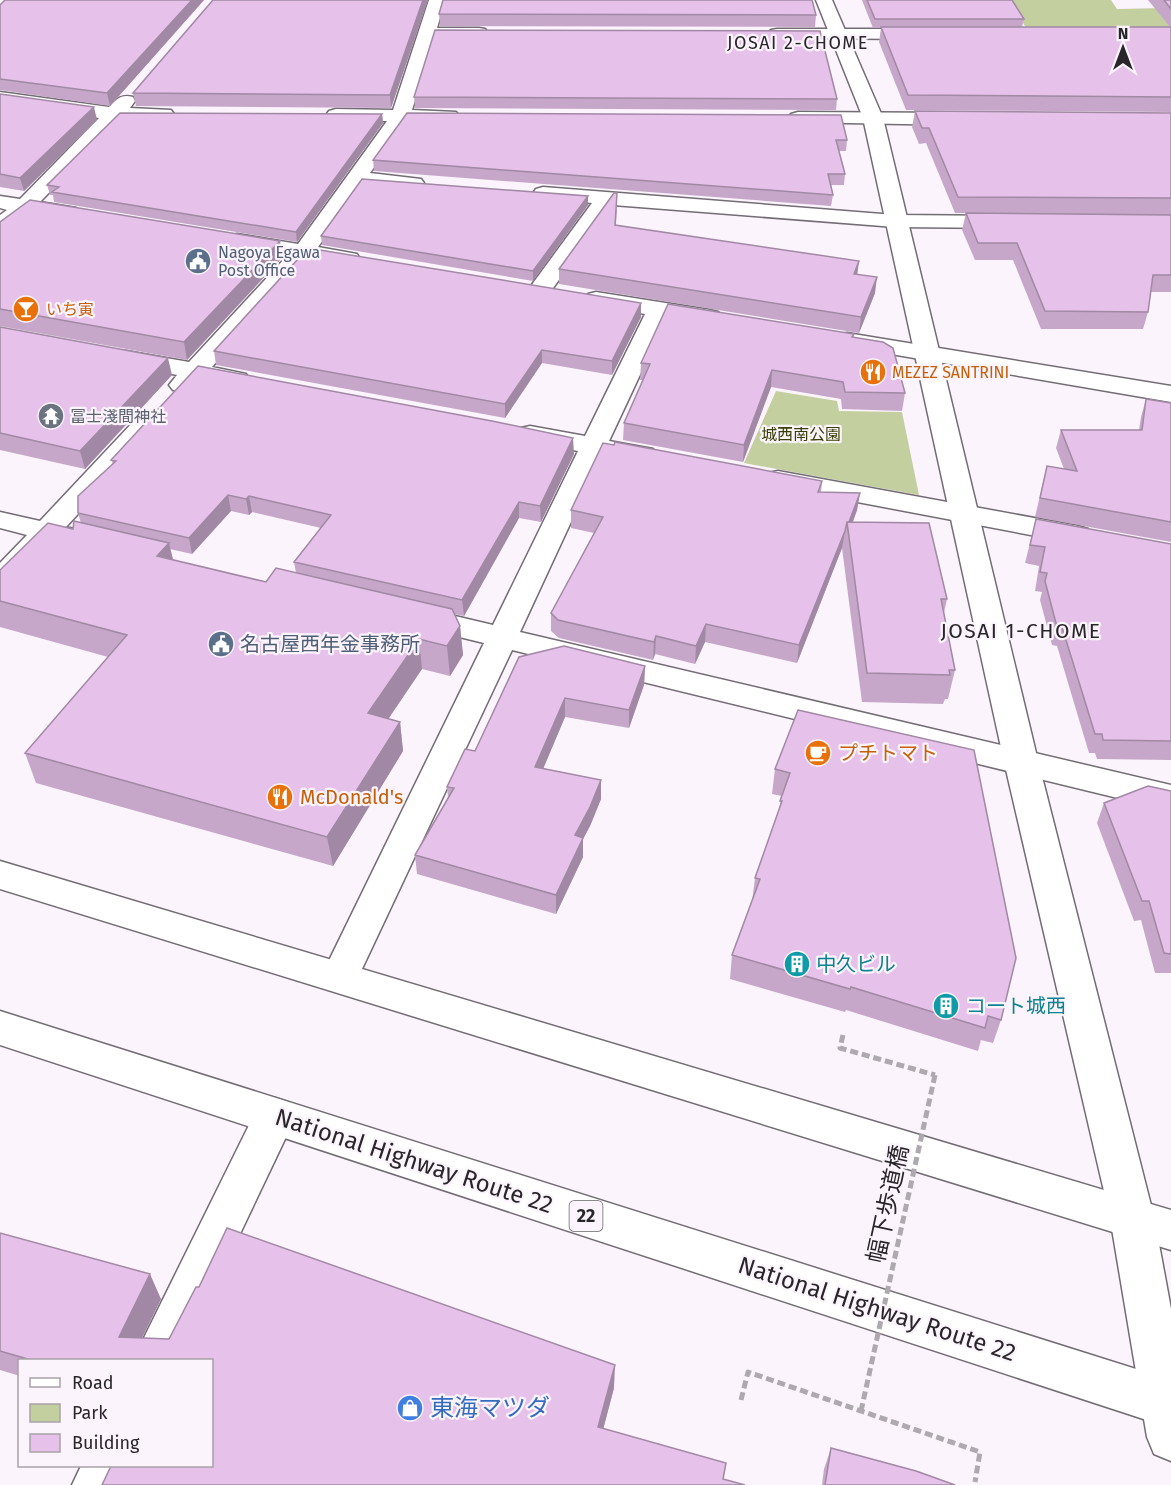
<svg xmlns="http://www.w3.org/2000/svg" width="1171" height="1485" font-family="'Fira Sans','Noto Sans JP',sans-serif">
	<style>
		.green { fill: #c4cfa0 }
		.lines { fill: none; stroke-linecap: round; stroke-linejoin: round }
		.minor-casing { stroke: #736c74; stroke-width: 3 }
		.tertiary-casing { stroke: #736c74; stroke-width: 3 }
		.trunk-casing { stroke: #736c74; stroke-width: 3 }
		.path { stroke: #aea8af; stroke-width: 5; stroke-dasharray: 8 4; stroke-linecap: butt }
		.minor { fill: #fff; fill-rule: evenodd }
		.tertiary { fill: #fff; fill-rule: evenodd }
		.trunk { fill: #fff; fill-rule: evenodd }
		.path-bridge { stroke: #aea8af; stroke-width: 5; stroke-dasharray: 8 4; stroke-linecap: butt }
		.wall { fill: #c6a7c9; fill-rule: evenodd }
		.shaded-wall { fill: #a188a4 }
		.building { fill: #e6c2ea; stroke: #a188a4; stroke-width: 1.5 }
		.labels { text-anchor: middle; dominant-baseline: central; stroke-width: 4.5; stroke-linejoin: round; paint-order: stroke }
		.far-service-label { font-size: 16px; fill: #4e5e75; stroke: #fcf4fd; text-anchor: start }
		.far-food-label { font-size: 16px; fill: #c56008; stroke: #fcf4fd; text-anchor: start }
		.far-worship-label { font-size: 16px; fill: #5b616d; stroke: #fcf4fd; text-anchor: start }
		.far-park-label { font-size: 16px; fill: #374005; stroke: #fcf4fd }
		.far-neighbourhood-label { font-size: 18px; letter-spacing: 1.5px; fill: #292629; stroke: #fcf4fd }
		.shield { fill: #fcf4fd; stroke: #686469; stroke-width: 1.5 }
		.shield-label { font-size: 18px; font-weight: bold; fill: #292629 }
		.service-label { font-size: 20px; fill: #4e5e75; stroke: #fcf4fd; text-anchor: start }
		.food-label { font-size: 20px; fill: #c56008; stroke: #fcf4fd; text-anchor: start }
		.culture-label { font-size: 20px; fill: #0d838f; stroke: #fcf4fd; text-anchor: start }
		.neighbourhood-label { font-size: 21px; letter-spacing: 1.5px; fill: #292629; stroke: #fcf4fd }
		.near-street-label { font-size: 24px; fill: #292629; stroke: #fcf4fd }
		.near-shop-label { font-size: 24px; fill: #366cbe; stroke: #fcf4fd; text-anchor: start }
	</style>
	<rect width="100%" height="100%" fill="#fcf4fd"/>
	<!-- green -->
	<path class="green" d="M1009,0h102l6,9 47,-1 7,9v15l-143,-1z
		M776,391l61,10 2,10 63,1 17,83 -175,-32z"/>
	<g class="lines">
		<defs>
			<path id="minor" d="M429,0h16l-8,28h42l6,1 3,4 -3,4 -6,1h-45l-22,72 44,2 3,4 -3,4 -7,2 -42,-1 -37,52 51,6 3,4 -3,4 -7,2 -52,-4 -44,62 39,7 3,5 -3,5 -8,2 -40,-7 -97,108 34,7 3,5 -3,5 -9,2 -36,-6c-9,10 -14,14 -28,10l-4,-5 8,-10 -60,-12 -3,-5 3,-5 9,-2 63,11 98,-106 -58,-10 -3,-5 3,-5 8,-2 61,10 89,-123h-51l-7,-2 -3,-4 3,-4 7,-2 57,1z
				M777,29h149l6,1 3,4 -3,4 -6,1 -155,-1 -3,-4 3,-4z
				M0,92l109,15c8,-8 12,-13 24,-10l2,4 -5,7 41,2 3,4 -3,4 -7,2h-45l-79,82 36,6 3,5 -3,5 -8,1 -39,-6 -21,18 -8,1v-17l7,-5 -7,-2v-12l20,3 79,-81 -99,-14z
				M798,112l161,1 7,2 3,4 -3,4 -7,2 -168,-3 -3,-4 3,-4z
				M543,187l352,28 115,1 8,1 3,5 -3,5 -8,1 -115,-1 -282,-22 -65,90 -8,2 -8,-2 -4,-5 64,-87 -56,-6 -3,-4 3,-4z
				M596,292l114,18 8,2 4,5 -4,5 -8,2 -43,-7 -58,124 44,8 4,6 -4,6 -9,2 -42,-8 -82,177 651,153v26l-659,-161 -159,338 -13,5 -13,-5 -6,-11 163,-334 -78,-19 -4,-7 4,-7 11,-3 76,18 85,-174 -57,-11 -4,-6 4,-6 9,-2 55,10 60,-122 -57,-10 -4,-5 4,-5z
				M847,333l324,53v16l-333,-57 -3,-5 3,-5z
				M143,419l9,2 4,6 -4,6 -86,94 27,7 4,6 -4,6 -10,3 -30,-8 -43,47 -10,2v-27l27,-28 -27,-7v-16l40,9 94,-100z
				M778,471l300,55 10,3 4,6 -4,6 -10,3 -310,-59 -4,-6 4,-6z
				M275,1098l15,5 6,13 -116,244h-47l127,-257z
				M1132,1197l15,6 7,14 17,92v152l-17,-7 -7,-17 -37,-220 7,-14z
				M81,1466h49l-7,19h-51z"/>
			<path id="tertiary" d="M816,0h16l51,118 155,643 116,456 -7,14 -15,6 -15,-6 -7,-14 -106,-456 -141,-643z"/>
			<path id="trunk" d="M0,861l1171,349v40l-1171,-361z
				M0,1011l1171,369v48l-1171,-383z"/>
		</defs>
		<!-- minor casing -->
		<use href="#minor" class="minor-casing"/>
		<!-- tertiary casing -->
		<use href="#tertiary" class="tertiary-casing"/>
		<!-- trunk casing -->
		<use href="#trunk" class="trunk-casing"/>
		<!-- path -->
		<path class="path" d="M843,1035l-3,13 95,27
			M741,1400l7,-28 232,80 -5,30"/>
		<!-- minor -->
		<use href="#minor" class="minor"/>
		<!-- tertiary -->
		<use href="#tertiary" class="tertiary"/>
		<!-- trunk -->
		<use href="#trunk" class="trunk"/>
		<!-- path-bridge -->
		<path class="path-bridge" d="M861,1411l74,-336"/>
	</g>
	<!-- wall -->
	<path class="wall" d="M5,0h199l-94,106 -110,-16v-85z
		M213,0h215l-37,108 -255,-2 -3,-13z
		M862,0h150l12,19 -2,8h148l-22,-27h23v112l-265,-2 -27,-68 2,-14h-8z
		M439,14l377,1 -1,12 -375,-1z
		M0,94l97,26 -73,71 -24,-4z
		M414,97l423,2 -1,11 -421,-2z
		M915,111l256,2v179h-20l-3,20 -5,17h-102l-28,-69h-38l-13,-30 4,-17h-11l-29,-70 -7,1 -7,-17z
		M407,113l440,27 -1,11h-7l6,23 -1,11h-13l2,10 -2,11 -457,-35 -1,-11z
		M382,114l1,9 -86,119 -243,-40 -1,-7h-3l-3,-10z
		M588,196v9l-55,76 -211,-36 -1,-9z
		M617,208l-1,17 259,68 -16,40 -300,-49v-15z
		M0,222l280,19 2,17 -95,102 -187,-34z
		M641,317l-29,58 -70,-12 -37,55 -289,-53 -2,-14z
		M0,327l172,48 -87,94 -85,-19z
		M854,334l-1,3 52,56 -3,18 -60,-2 -1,-10 -70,-12 -28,75 -120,-22 1,-17 19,-43h-3l1,-17z
		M1146,399l25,4v139l-136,-25 12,-51 17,3 -8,-21 5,-18h78l2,-13z
		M574,454l-33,68 -22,-4 -55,98 -10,-2 6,12 3,29 -13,21 -28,-7 -34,50 12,3 3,29 -70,115 -297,-83 -11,-30 83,-96 -108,-30v-57l73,-41 8,-6 -3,-10 35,-49 -2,-4zM231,511l18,4 3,-3 69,16 -27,34 2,11 -30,9 -93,-22 -3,-11 22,5z
		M822,481l-1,12h39l-3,17 -4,12 94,77 -3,14 11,57 -7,29h-3l-2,5 -81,-2 -20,-154 -45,115 -92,-21 -10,22 -40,-10 -2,6 -94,-22 -8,-7v-18l43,-80 -23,-5v-18z
		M1036,519l135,25v216l-74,-1 -2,-6h-6l-32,-107 -5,-1 -12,-45 2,-8 -7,-1 4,-25 -14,-3z
		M519,657l126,9 -1,19 -15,43 -64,-11 -22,51 58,12v19l-11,27 -7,13v18l-27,57 -139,-40 -2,-19 33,-57 -1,-11 28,-36z
		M798,710l203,310 -8,23 -12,-3 -3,11 -132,-41 -1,2 -115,-33 2,-24 20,-53 3,-24 23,-65 4,-17 -10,-2 3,-25z
		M1171,791v182h-16l-14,-53 -7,1 -37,-98 7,-20z
		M0,1233l161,66 -19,39 472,50 -11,41 -391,-69h-192v16l-20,-6z
		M831,1448l124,37h-133l2,-16z"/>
	<!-- shaded-wall -->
	<path class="shaded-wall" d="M192,0h12l-94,106 -3,-13z
		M423,0h5l-37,108 -1,-13z
		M94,107l3,13 -73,71 -4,-13z
		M382,114l1,9 -86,119 -1,-10z
		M588,196v9l-55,76v-10z
		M280,241l2,17 -95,102 -3,-18z
		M859,261l-2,16 -3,-3z
		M877,277l-2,16 -16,40 2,-16z
		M641,303v14l-29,58v-14z
		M542,350v13l-37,55v-14z
		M168,358l4,17 -87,94 -5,-18z
		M772,370l-1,17 -28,75 1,-17z
		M573,438l1,16 -33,68 -1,-16z
		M860,493l-3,17 -9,24 -1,-8z
		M228,495l3,16 -39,43 -3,-16z
		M249,496l3,16 -3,3 -3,-16z
		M519,502v16l-55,98 -2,-16z
		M845,531l-3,17 -45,115 2,-18z
		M169,543l7,29 -19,-16z
		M706,624l-1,18 -10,22 1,-18z
		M460,626l3,29 -13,21 -3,-30z
		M656,636l-1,18 -2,6 1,-18z
		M419,639l3,30 -50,74 -4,-30z
		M645,666l-1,19 -15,43v-18z
		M565,698v19l-29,69 -1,-19z
		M400,722l3,29 -70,115 -6,-29z
		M601,780v19l-11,27 -7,13v18l-27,57v-19l19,-60z
		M150,1274l11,25 -30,61 -12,-23z
		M615,1365l-1,23 -16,61v-22z"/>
	<!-- building -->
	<path class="building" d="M5,0h187l-85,93 -107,-14v-74z
		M213,0h210l-33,95 -257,-2z
		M443,0h369l4,15 -377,-1z
		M867,0h145l12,19h-149z
		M1164,0h7v9z
		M881,27h290v70l-263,-2z
		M435,30l385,1 17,68 -423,-2z
		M0,94l94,13 -74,71 -20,-4z
		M915,111l256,2v85l-213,-1 -29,-69h-7z
		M120,113l262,1 -86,118 -244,-40 7,-5 -12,-2z
		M407,113l434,2 6,25h-11l9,34h-17l5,21 -460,-35z
		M362,179l226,17 -55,75 -212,-35z
		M614,193h3l-2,32 244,36 -5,13 23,3 -16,40 -302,-48z
		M30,200l250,41 -96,101 -184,-33v-87z
		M966,213l205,2v60h-18l-5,37 -103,-1 -28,-68h-39z
		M308,248l333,55 -29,58 -70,-11 -37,54 -291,-53z
		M668,304l186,30 -2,3 31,5 10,6 12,45 -60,-1 -2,-10 -71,-12 -28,75 -120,-22 26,-59 -9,-1z
		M0,327l168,31 -88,93 -80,-18z
		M198,366l294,55 81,17 -33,68 -21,-4 -57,98 -168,-38 37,-47 -82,-19 -3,3 -18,-4 -39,43 -111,-25v-17l38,-35 -5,-1z
		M1146,399l25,4v119l-131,-24 7,-32 30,5 -16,-41h81z
		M615,442l207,39 -4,11 42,1 -11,29h-2l-2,9 -46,114 -93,-21 -10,22 -40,-10 -2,6 -96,-22 -7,-7 52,-96 -32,-7 32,-67 11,2z
		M1036,519l135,25v197l-68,-1 -1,-6h-7l-33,-107h-5l-12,-46 2,-8 -7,-1 5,-25 -15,-2z
		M74,521l95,22 -12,13 109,26 10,-14 176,41 8,17 -13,20 -28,-7 -51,74 32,9 -73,115 -302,-84 102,-118 -127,-34v-31l48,-47 25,6z
		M847,522l82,1 18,76h-6l14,71h-6l1,5 -83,-2z
		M564,646l81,20 -16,44 -64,-12 -30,69 66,13 -11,27 -15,28 8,3 -27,57 -141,-40 39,-67 -7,-1 18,-38 10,2 44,-94z
		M798,710l176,40 42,208 -15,62 -13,-4 -3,12 -134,-41 -1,2 -118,-34 28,-76 -5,-1 27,-77h-2l10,-28 -15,-4z
		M1148,786l23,5v163l-7,-1 -15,-52h-7l-38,-98z
		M227,1228l388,137 -17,62 128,36 -3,16 22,6h-643l9,-19h101v-106h-181l-31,-9v-118l150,41 -31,63 50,2 27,-52h3z
		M831,1448l85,23 39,14h-130z"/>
	<!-- icons -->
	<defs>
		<symbol id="civic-disc" viewBox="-11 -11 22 22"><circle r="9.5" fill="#5c6f8a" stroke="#fcf4fd"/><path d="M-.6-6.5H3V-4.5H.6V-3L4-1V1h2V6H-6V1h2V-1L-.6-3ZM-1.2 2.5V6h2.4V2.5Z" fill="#fff"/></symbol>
		<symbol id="bar-disc" viewBox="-11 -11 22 22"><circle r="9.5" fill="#e8710a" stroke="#fcf4fd"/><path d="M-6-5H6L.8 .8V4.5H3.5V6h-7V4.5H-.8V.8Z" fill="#fff"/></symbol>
		<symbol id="restaurant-disc" viewBox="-11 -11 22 22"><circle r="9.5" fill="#e8710a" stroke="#fcf4fd"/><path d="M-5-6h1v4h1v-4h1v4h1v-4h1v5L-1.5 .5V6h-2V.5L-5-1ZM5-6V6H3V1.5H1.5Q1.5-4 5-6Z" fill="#fff"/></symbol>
		<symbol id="temple-disc" viewBox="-11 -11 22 22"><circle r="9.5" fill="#6b7280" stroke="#fcf4fd"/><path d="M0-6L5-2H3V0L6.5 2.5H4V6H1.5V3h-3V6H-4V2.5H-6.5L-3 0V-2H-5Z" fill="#fff"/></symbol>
		<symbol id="cafe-disc" viewBox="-11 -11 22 22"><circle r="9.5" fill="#e8710a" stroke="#fcf4fd"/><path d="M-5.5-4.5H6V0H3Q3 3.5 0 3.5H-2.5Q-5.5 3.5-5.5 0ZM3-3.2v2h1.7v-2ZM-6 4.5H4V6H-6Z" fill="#fff"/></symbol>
		<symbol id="building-disc" viewBox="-11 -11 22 22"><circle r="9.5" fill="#0f9aa8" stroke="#fcf4fd"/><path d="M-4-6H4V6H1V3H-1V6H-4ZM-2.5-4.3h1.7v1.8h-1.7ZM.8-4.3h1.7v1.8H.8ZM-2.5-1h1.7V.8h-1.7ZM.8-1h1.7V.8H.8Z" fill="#fff"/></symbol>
		<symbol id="shop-disc" viewBox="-11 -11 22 22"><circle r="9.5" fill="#3f7fe0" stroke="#fcf4fd"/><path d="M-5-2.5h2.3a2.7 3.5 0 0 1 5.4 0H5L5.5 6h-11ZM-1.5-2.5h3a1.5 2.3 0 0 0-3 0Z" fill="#fff"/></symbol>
	</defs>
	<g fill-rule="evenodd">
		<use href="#civic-disc" x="183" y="246" width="30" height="30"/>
		<use href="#bar-disc" x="11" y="294" width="30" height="30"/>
		<use href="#restaurant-disc" x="858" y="357" width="30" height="30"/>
		<use href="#temple-disc" x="36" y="401" width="30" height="30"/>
		<use href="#civic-disc" x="206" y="629" width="30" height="30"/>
		<use href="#cafe-disc" x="803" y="738" width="30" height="30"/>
		<use href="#restaurant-disc" x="265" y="782" width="30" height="30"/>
		<use href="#building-disc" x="782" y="949" width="30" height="30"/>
		<use href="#building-disc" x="931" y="991" width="30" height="30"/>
		<use href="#shop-disc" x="395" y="1393" width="30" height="30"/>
	</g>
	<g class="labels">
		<!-- far-service labels -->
		<g class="far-service-label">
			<text x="218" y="252">Nagoya Egawa<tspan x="218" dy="18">Post Office</tspan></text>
		</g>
		<!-- far-food labels -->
		<g class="far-food-label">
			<text x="46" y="309">いち寅</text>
			<text x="892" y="372">MEZEZ SANTRINI</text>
		</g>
		<!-- far-worship labels -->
		<g class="far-worship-label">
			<text x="70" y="416">冨士淺間神社</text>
		</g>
		<!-- far-park labels -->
		<g class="far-park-label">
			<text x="801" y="434">城西南公園</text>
		</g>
		<!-- far-neighbourhood labels -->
		<g class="far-neighbourhood-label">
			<text x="798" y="43">JOSAI 2-CHOME</text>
		</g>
		<!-- shield labels -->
		<rect class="shield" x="569.5" y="1201" width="33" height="30" rx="4.5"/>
		<g class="shield-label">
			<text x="586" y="1216">22</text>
		</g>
		<!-- service labels -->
		<g class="service-label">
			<text x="240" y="644">名古屋西年金事務所</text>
		</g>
		<!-- food labels -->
		<g class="food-label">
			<text x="838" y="753">プチトマト</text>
			<text x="300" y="797">McDonald's</text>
		</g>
		<!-- culture labels -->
		<g class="culture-label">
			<text x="816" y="964">中久ビル</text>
			<text x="966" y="1006">コート城西</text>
		</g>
		<!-- neighbourhood labels -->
		<g class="neighbourhood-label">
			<text x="1021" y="631">JOSAI 1-CHOME</text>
		</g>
		<!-- near-street labels -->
		<g class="near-street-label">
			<text transform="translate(414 1161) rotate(18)">National Highway Route 22</text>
			<text transform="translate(888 1204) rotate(-78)">幅下歩道橋</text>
			<text transform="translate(877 1309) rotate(18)">National Highway Route 22</text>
		</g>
		<!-- near-shop labels -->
		<g class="near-shop-label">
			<text x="430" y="1408">東海マツダ</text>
		</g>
	</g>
	<!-- legend -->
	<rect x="18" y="1359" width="195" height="108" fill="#fcf4fd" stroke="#a8a2a8" stroke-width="1.5"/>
	<rect x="30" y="1378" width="30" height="9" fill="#ffffff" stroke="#a8a2a8" stroke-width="1.5"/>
	<text x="72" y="1389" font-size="18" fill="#292629">Road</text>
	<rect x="30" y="1404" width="30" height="18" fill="#c4cfa0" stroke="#a8a2a8" stroke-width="1.5"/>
	<text x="72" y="1419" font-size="18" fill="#292629">Park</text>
	<rect x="30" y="1434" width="30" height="18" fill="#e6c2ea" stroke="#a8a2a8" stroke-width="1.5"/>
	<text x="72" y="1449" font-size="18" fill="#292629">Building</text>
	<!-- north arrow -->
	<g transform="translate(1123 48)" stroke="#fcf4fd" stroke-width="4.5" paint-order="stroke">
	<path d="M0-4.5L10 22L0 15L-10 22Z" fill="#292629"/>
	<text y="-9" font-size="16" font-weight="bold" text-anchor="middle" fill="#292629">N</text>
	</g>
</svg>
